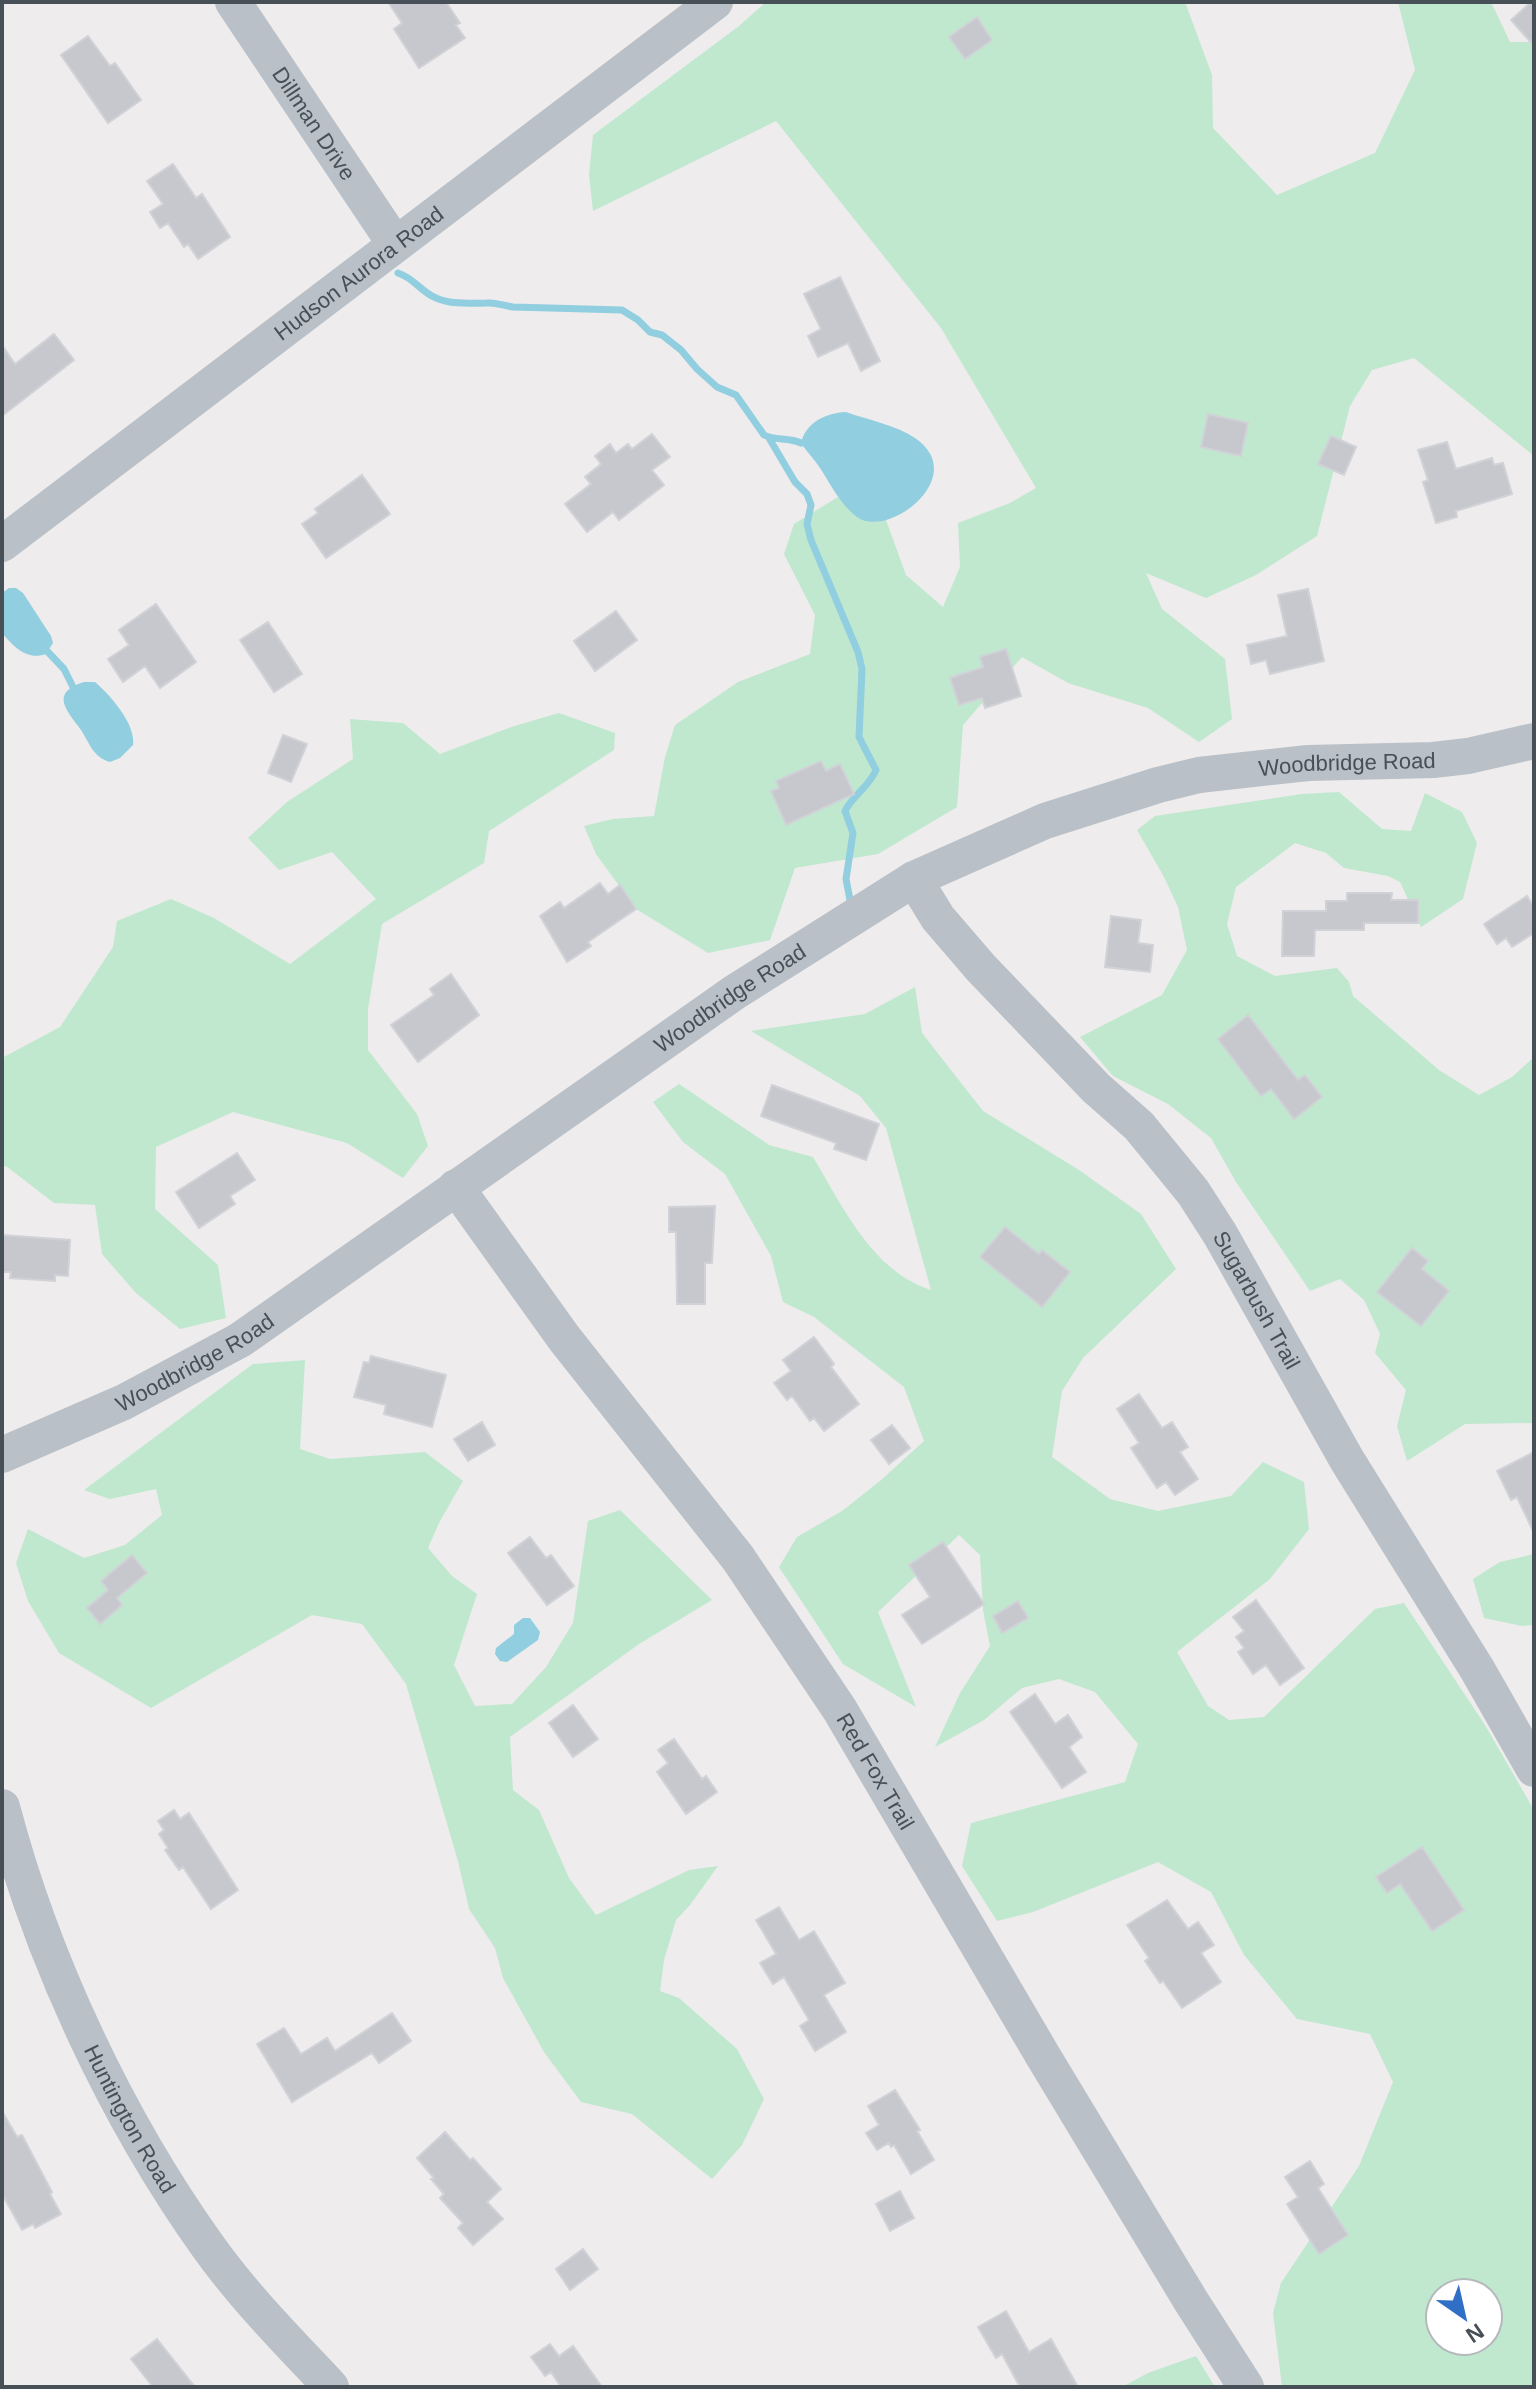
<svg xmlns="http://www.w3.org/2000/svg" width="1536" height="2389" font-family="Arial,sans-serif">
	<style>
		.green { fill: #bfe8cf; fill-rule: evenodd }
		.water { fill: #91cee0 }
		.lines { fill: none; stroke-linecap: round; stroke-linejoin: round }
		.stream { stroke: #91cee0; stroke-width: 7 }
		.building { fill: #c7c8ce; stroke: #d1d2d7; stroke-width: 2 }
		.minor { stroke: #b9c0c7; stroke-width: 36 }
		.labels { text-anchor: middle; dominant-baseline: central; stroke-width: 7; stroke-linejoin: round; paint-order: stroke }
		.street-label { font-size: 22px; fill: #474f57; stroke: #fff }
	</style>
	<rect width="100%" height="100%" fill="#eeecec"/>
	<!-- green -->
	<path class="green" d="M766,2h419l27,73 1,53 64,67 98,-42 40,-83 -17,-68h93l19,40h24v414l-120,-98 -42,12 -22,36 -33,130 -61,39 -50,23 -60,-25 16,36 63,50 7,60 -33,23 -51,-34 -80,-25 -46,-26 -59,68 -6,82 -79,47 -83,14 -25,72 -62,13 -72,-44 -40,-55 -12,-28 29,-7 41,-3 11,-59 10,-32 63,-43 72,-28 5,-39 -31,-61 10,-30 44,-27c19,17 20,25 48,23l20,55 37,32 17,-40 -2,-44 52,-20 26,-15 -95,-160 -165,-207 -183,90 -4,-36 4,-40 146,-109z
		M559,713l56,20 -1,17 -125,81 -5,32 -102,61 -14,85v41l49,64 11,32 -25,32 -56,-35 -114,-31 -77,35 -1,62 63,56 8,53 -46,11 -44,-36 -34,-39 -7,-49 -41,-2 -48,-37 -4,1v-109l58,-31 53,-80 4,-26 54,-22 43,19 76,46 86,-65 -44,-47 -53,18 -31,-32 39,-36 66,-43 -3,-40 53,4 37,31 71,-27z
		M1339,792l43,37 29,2 14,-38 37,19 15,31 -14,56 -42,28 -21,-45 -12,-6 -44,-8 -18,-15 -31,-10 -59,44 -9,37 10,32 38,20 62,-8 12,14 4,14 86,74 40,25 33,-18 22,-20v366l-69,1 -58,37 -10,-35 9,-36 -31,-37 5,-19 -16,-34 -24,-21 -30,12 -74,-109 -25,-44 -43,-34 -55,-28 -33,-39 82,-42 25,-45 -9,-43 -15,-32 -26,-45 18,-14 147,-22z
		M915,987l7,46 61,78 96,59 62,44 35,55 -93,89 -21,33 -10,66 58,42 48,12 73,-15 32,-34 41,20 5,47 -39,50 -93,73 31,54 21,14 35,-3 111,-108 29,-6 81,122 49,85v577h-252l-9,-74 8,-30 78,-117 34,-84 -23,-48 -73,-15 -53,-64 -33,-63 -53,-30 -125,50 -36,9 -35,-55 9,-43 154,-41 13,-38 -43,-52 -36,-13 -37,9 -38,32 -49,27 25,-54 30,-47 -7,-36 -3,-55 -21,-20 -81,77 38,95 -73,-43 -64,-97 18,-30 45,-26 38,-30 44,-40 -20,-54 -90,-70 -31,-15 -12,-46 -46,-82 -42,-32 -30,-40 26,-18 90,61 44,12c30,50 59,114 118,133l-45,-162 -26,-32 -109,-65 114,-17zM1440,2293h48v48h-48z
		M305,1360l-5,89 30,10 95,-7 38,29 -23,40 -12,27 24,28 25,18 -23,71 21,41 37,-2 34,-37 27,-44 15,-102 32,-11 92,90 -73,44 -129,93 3,53 26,20 30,68 27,37 93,-45 29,-4 -28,39 -14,15 -12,40 -4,31 19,7 58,51 27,50 -22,46 -30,34 -80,-65 -51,-12 -37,-50 -41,-74 -8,-30 -26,-39 -11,-48 -52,-177 -44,-60 -50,-9 -161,93 -92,-55 -31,-52 -12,-38 12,-34 56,29 41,-13 37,-30 -6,-26 -46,10 -26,-9 169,-126z
		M1534,1554v71l-12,1 -38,-8 -11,-39 27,-17z
		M1196,2356l19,31h-93l26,-14z"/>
	<!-- water -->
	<path class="water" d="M846,412c22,8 50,13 69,26 56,38 -27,102 -58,79 -17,-13 -26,-32 -37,-49 -6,-9 -13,-16 -19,-25 5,-21 25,-30 45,-31z
		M9,588h7l7,5 28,43 2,7 -7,11c-19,7 -33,-8 -44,-21v-40z
		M84,682h11c15,13 41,42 38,63l-13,13 -10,4c-17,-5 -20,-18 -29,-32 -13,-18 -33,-37 3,-48z
		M523,1618h7l10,14 -2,8 -31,22 -7,-1 -5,-7 1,-6 18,-14v-9z"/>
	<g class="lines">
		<!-- stream -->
		<path class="stream" d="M398,273c16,5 23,19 38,25 16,7 35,5 51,5 8,-1 17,3 26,4l109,3 16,10 12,12 12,3 19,15 16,19 20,18 19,8 28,40c11,6 24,2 37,8
			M769,438l26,44 12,12 4,11 -4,19 4,16 47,112 4,17 -3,68 17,33c-7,17 -23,25 -31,41l8,22 -7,46 4,21
			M48,652l16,17 9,18"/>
	</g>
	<!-- building -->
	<path class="building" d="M388,2h58l14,21 -4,2 9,13 -46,30 -25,-39 8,-6z
		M1531,2h3v44l-23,-26z
		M977,17l15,23 -27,19 -16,-22z
		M88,36l22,30 5,-3 26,37 -33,23 -47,-68z
		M173,164l23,34 6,-4 28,43 -32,22 -10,-15 -4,3 -16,-24 -8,5 -10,-16 13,-8 -16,-23z
		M840,277l40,84 -19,10 -13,-28 -30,14 -10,-21 13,-7 -17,-35z
		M54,334l20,26 -72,56v-71l13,19z
		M1208,414l40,9 -7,33 -40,-9z
		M652,434l18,23 -18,13 12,15 -45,35 -6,-8 -26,20 -22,-28 26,-20 -6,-7 16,-13 -6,-8 15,-12 6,9 12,-9 4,5z
		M1331,436l25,11 -12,28 -26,-11z
		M1447,442l9,27 36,-11 2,7 9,-2 9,31 -56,17 1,6 -21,6 -13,-41 5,-2 -10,-30z
		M362,475l28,39 -64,44 -24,-34 16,-11 -3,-4z
		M1308,589l16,72 -54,13 -4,-14 -15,4 -4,-19 40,-9 -9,-41z
		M156,604l40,58 -36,26 -15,-22 -22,16 -15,-23 21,-14 -10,-15z
		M616,611l21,29 -42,31 -21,-30z
		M268,622l34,52 -28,18 -34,-52z
		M1006,649l15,47 -36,12 -3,-10 -23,7 -9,-27 33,-11 -3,-10z
		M283,735l24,9 -16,38 -23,-9z
		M821,761l5,10 14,-7 14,30 -68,31 -15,-34 8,-3 -3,-7z
		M600,883l8,11 12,-9 16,24 -48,33 3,4 -24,16 -27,-46 20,-14 4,6z
		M1347,893h45l-1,7h27v23h-54v7h-49l-1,26h-32l1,-45h43v-10h21z
		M1527,896l7,11v26l-22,14 -6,-9 -9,6 -13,-20z
		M1111,916l30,4 -3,23 15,2 -3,27 -45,-5z
		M451,974l28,41 -61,47 -27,-37 43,-30 -4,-6z
		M1248,1015l50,65 7,-5 17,22 -28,22 -23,-30 -10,7 -43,-57z
		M772,1085l107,39 -13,36 -32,-11 2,-6 -75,-27z
		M237,1153l18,27 -25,16 5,8 -36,24 -23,-36z
		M715,1206l-3,57h-7v41h-28l-1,-72h-7v-25z
		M1005,1227l34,27 3,-4 28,22 -28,35 -62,-50z
		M2,1235l68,5 -2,36 -13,-1v6l-45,-3 1,-6h-9z
		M1412,1248l16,13 -6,8 27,22 -28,35 -44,-34z
		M814,1337l20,27 -3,3 28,37 -35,27 -10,-13 -4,3 -18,-25 -5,4 -13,-17 17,-12 -8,-11z
		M371,1356l75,19 -14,52 -48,-13 2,-9 -32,-8 10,-35 5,1z
		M1139,1394l23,34 10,-6 16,25 -8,5 18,27 -23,16 -9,-13 -9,6 -26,-40 8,-5 -22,-34z
		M482,1422l13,23 -27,16 -14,-22z
		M892,1425l18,23 -21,16 -18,-24z
		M1534,1452v81l-17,-36 -6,3 -14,-29z
		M530,1537l16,21 5,-3 23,31 -27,19 -39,-52z
		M943,1542l41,62 -62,40 -20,-29 28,-18 -21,-32z
		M132,1555l15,18 -30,25 5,7 -22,19 -13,-16 21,-18 -7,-9z
		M1256,1600l48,68 -24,17 -14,-20 -13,9 -15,-22 6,-4 -8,-11 8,-6 -11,-14z
		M1018,1601l10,17 -26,15 -9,-17z
		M1035,1694l20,30 13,-9 14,22 -13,10 17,25 -24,16 -52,-76z
		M573,1705l25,34 -25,18 -24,-34z
		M674,1739l28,40 4,-3 11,16 -31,22 -29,-42 11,-9 -10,-13z
		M174,1810l6,9 9,-6 49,77 -27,19 -28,-42 -4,3 -14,-20 3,-2 -9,-14 5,-4 -6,-9z
		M1422,1847l42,63 -32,21 -32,-47 -13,9 -11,-16z
		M1167,1900l21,29 10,-7 16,23 -13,8 20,29 -39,26 -19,-27 -3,2 -15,-22 4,-3 -22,-33z
		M779,1907l20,33 15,-9 31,52 -21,12 22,37 -31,19 -15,-25 9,-6 -25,-43 -11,7 -13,-21 16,-9 -20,-34z
		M392,2013l19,28 -32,22 -7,-10 -80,49 -35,-58 27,-16 17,26 26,-16 8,13z
		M895,2090l25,40 -3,1 17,29 -23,14 -17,-29 -3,2 -2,-4 -12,7 -11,-17 13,-8 -11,-19z
		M2,2111l15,26 5,-2 30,57 -2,2 11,20 -26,14 -2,-4 -11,6 -20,-36z
		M445,2132l25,28 3,-2 28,31 -14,13 16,17 -30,26 -15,-17 5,-5 -23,-25 4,-4 -13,-15 3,-1 -17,-20z
		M1310,2161l14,23 -6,4 30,47 -29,19 -32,-50 11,-7 -13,-20z
		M900,2191l14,27 -24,13 -14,-27z
		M583,2249l15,20 -28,21 -14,-21z
		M1006,2311l23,41 22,-13 27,48h-58l-18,-33 -6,4 -18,-31z
		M157,2339l38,48h-42l-22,-28z
		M550,2344l9,12 14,-10 29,41h-41l-10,-15 -6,4 -14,-19z"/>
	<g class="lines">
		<!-- minor -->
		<g class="minor">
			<path id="s1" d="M233,2l162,242"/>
			<path id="s2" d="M2,544l713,-542"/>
			<path id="s3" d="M914,879l24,39 43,50 115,120 43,38 54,66 27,42 127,226 130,209 57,100"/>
			<path id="s4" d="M456,1187l108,151 174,220 102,152 203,346 148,245 55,86"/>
			<path id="s5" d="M2,1455l122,-53 116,-62 495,-348 179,-113 131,-58 113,-36 41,-10 109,-12 125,-3 35,-4 66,-15"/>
			<path id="s6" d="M2,1807c40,152 114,310 205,438 36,51 81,96 124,142"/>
		</g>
	</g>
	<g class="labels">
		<!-- street labels -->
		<g class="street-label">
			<text stroke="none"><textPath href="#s1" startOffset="146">Dillman Drive</textPath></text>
			<text stroke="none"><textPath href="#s2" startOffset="448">Hudson Aurora Road</textPath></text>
			<text stroke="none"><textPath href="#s5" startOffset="1534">Woodbridge Road</textPath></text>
			<text stroke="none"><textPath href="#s5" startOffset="862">Woodbridge Road</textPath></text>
			<text stroke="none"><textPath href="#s3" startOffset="546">Sugarbush Trail</textPath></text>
			<text stroke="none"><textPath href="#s5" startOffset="214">Woodbridge Road</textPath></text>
			<text stroke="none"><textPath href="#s4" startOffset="720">Red Fox Trail</textPath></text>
			<text stroke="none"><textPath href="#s6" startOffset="338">Huntington Road</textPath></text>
		</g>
	</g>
	<!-- border -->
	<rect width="1536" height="2389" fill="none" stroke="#474f57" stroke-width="8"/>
	<!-- north arrow -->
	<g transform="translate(1464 2317) rotate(146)"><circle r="38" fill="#ffffff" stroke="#b5b9bc" stroke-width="2"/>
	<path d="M0-6L14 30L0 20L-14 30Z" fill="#2f6fc6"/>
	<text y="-12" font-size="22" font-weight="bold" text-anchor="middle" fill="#474f57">N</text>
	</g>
</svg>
